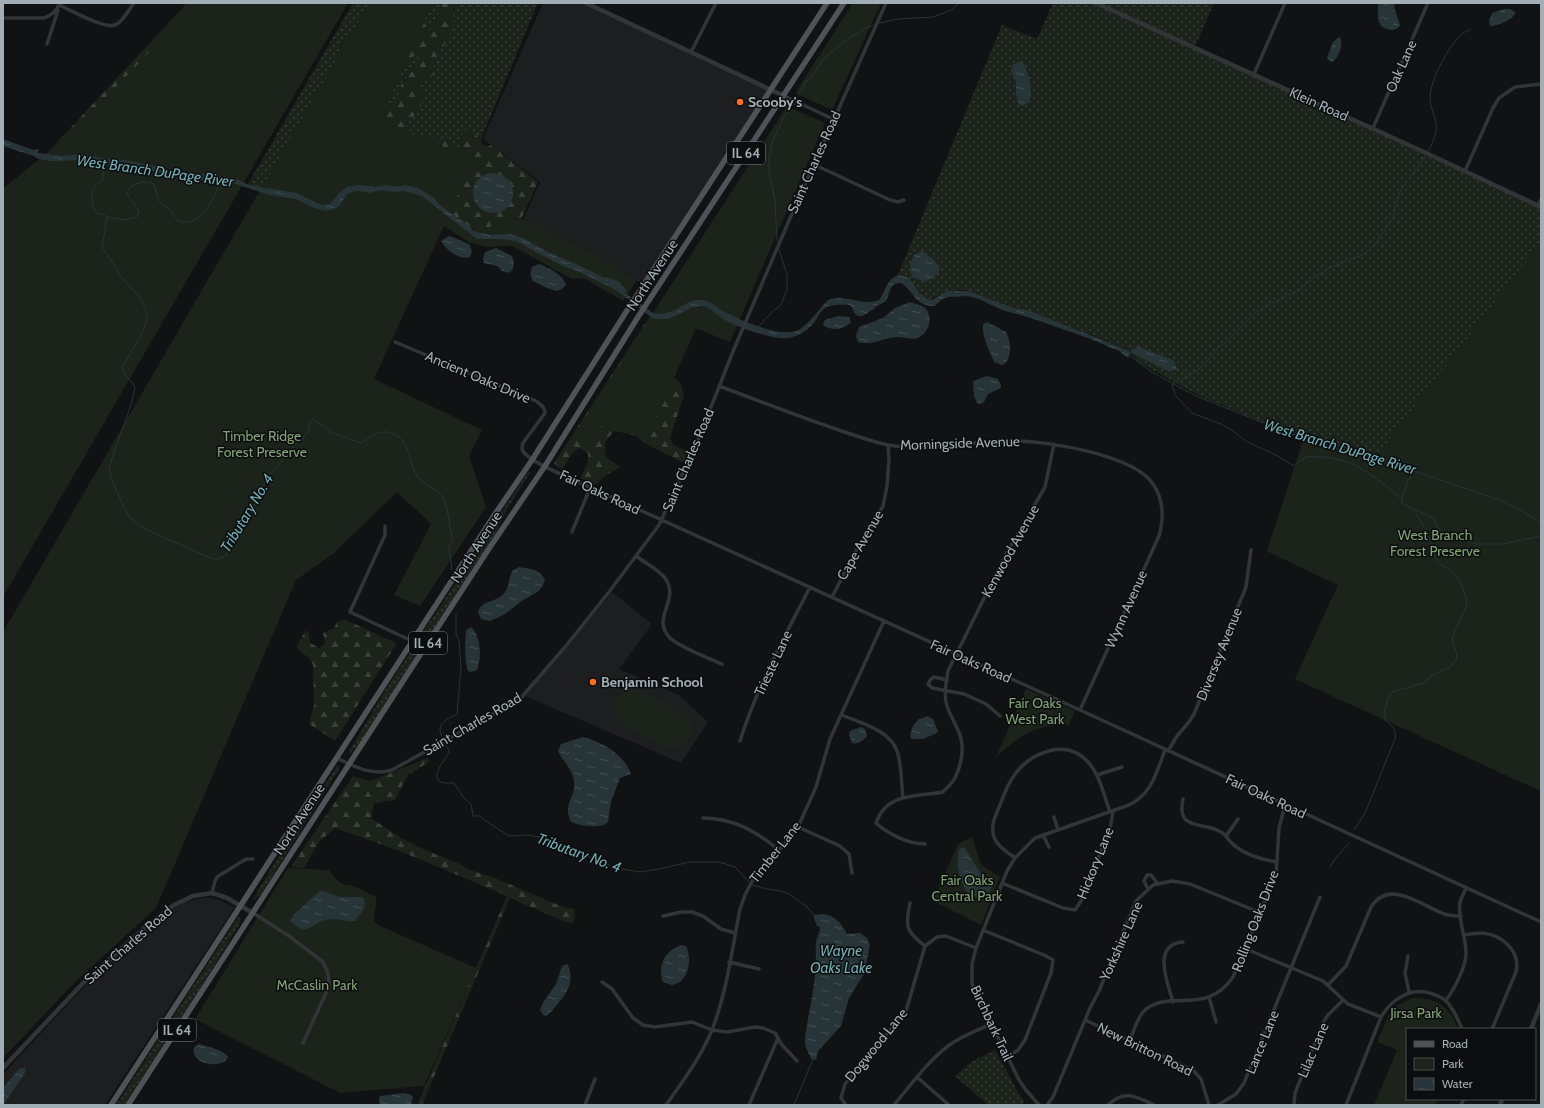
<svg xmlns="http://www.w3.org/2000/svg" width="1544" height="1108" font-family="Cabin,sans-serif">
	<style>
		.built { fill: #1d1e20 }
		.grass { fill: url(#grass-dots) }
		.forest { fill: url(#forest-firs) }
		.park { fill: #1c231b }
		.water { fill: url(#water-ripples) }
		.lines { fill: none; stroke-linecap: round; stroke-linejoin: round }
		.stream { stroke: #273538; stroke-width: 1 }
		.river { stroke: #273538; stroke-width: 6 }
		.minor { stroke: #323538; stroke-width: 3.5 }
		.tertiary { stroke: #323538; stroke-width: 4.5 }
		.primary { stroke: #4e5358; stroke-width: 5.5 }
		.poi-dot { fill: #ff6d1e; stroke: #0c0d0e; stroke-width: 1.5 }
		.labels { text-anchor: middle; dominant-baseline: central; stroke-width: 3; stroke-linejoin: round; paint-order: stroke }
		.shield { fill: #0c0d0e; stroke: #757e83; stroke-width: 1 }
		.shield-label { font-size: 13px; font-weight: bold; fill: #a2aeb5 }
		.street-label { font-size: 14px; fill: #a2aeb5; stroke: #0c0d0e }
		.poi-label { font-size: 14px; font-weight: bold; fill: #a2aeb5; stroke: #0c0d0e; text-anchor: start }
		.park-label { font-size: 14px; fill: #81a277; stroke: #0c0d0e }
		.water-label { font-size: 15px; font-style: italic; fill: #75aab3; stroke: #0c0d0e }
	</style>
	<defs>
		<pattern id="grass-dots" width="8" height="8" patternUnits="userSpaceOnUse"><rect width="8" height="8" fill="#1c231b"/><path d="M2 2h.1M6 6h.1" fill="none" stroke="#3a403a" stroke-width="1.8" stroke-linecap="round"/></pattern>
		<pattern id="forest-firs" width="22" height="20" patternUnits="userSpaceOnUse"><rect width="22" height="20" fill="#1c231b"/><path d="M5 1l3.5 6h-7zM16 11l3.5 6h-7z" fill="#3a403a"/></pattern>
		<pattern id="water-ripples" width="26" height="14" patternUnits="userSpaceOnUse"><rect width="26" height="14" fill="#273538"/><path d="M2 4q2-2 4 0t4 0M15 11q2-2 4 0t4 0" fill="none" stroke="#435053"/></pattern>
	</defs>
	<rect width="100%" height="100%" fill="#111213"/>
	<!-- built -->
	<path class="built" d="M543,3h40l185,86 -126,195 -95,-56 -24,-8 17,-38 -57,-43z
		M612,592l40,32 -33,45 60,26 29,27 -27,41 -156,-67z
		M201,898h13l21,9 -130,198h-102v-31l92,-99 67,-59 21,-13z"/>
	<!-- grass -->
	<path class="grass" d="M353,3h89l-8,23 -5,5c-21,0 -81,-6 -90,18l81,-4c1,21 -7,23 -18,38 -3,4 -2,10 -4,15 -2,6 -7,11 -12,15l-3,-7 -120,83 -1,-2 -14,-3z
		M455,3h83l-57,136 -3,-4 -17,-1 1,15 -22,-11 -12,1 -21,-8 -1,-6 4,-6 6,-4 1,-29 4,-6 10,-2 1,-8 6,-16 11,-16z
		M1053,3h161l-20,46 347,159v583l-246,-112 43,-94 -71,-34 38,-116 -12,-2 -35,-13 -62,-26 -56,-31 -15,-15 -85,-33 -31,-9 -45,-16 -17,1 -15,8h-3l-7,-4 -16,-16 -9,-2 105,-252 35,14z
		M528,472l2,1 -2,3 -18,28 -15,30 -138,213 -7,7 -2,-1 38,-64z
		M337,766l3,1 -2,4 -77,123 -7,6 -1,-1 37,-62z
		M239,917l2,2 -1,4 -34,56 -82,126h-8l120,-185z
		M995,1050l24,44 5,6 -2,5h-34l-33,-29 18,-15z"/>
	<!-- forest -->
	<path class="forest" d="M187,3h18l-101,103 -57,47z
		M442,3h13l-2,4 1,19 -5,12 -11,16 -6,16 2,3 -3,5 -10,2 -4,6 7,4 2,4 -8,18 -12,13 1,6 21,8 12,-1 22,11 -1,-15 5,-4h5l11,10v4l5,3 4,-2 47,37 -17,38 19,5 97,55 -144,-46 -17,-2 -35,-26 -169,-26 111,-74 3,7c12,-8 10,-17 15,-28 2,-3 6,-7 8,-10 7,-7 12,-19 11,-29l-4,8 -6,6 -9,6 -64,-6v-6l8,-15 77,-23 7,15 5,-5z
		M650,316l2,2 26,-2 52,26 -34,-14 -22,49 7,7 3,11 -14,43 3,7 18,8 -6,11 -42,-22 -6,-6 -22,-5c-10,9 -12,12 -9,26l14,10 -15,9 -10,9 -15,-7 8,-15v-10l-9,-5 -7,5 -10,17 -8,-7z
		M344,619l52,24 -1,3 -60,95 -26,-17 5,-19 -1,-40 -3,-6 -13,-11v-3l9,-15 3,3 1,10 10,5 5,-5 -2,-10 11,-5 3,-6z
		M428,758l1,4 -21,13 -13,25 -21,3 -3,15 30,20 24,12 33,13 12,7 25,8 68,29 11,2 1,6 -2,8h-5l-58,-25 -88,207h-5l90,-209 -107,-45 -65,-23 -16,14 -15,26h-8l-4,-3 61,-89 17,5z"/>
	<!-- park -->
	<path class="park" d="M193,3h155l-345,594v-409c71,-53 132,-119 190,-185z
		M369,3h64l-53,117 94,40 -25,54 22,16 18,4 4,-17 30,3 24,8 90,52 -14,21 -39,-23 -12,1 -60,-33 -24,1 -18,-4 -26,-17 -70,153 108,51 -13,26 17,51 -66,99 -26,-11 37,-71 -34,-32 -63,61 -38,27 -140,328 -81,74 -72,76v-426z
		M853,3h28l-49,107 -37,-17z
		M787,106l38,17 -95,219 -34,-14 -51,112 -41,-18 -13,18 -15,-8z
		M1541,242v549l-246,-112 43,-94 -71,-34 38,-116 72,20z
		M629,689c3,0 6,0 9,1 9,2 44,20 50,27 11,15 -4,35 -21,31l-44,-23c-8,-8 -11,-13 -9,-24l9,-10z
		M1026,689l49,22 -6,14c-35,-1 -48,10 -73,32z
		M972,837l9,28 19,12 -19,48 -48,-24 25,-57z
		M288,868l41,2 7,9 6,5 12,2 22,11c1,8 -2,15 -2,24l4,4 98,43 -52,118 -84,7 -145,-74z
		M1413,998c24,0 36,7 45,31h-51v70h30l-2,6h-61l23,-55 -20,-8 11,-26 9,-11z"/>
	<!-- water -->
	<path class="water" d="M1378,3h17l-1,4 6,18 -2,3c-7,4 -11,1 -17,-2l-3,-7z
		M1504,9h6l5,3v2c-4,6 -17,12 -25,12l-1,-4 3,-9z
		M1340,37c4,8 -2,23 -9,25l-4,-4 5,-14 4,-5z
		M1020,62l4,2c5,9 14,45 -5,41l-3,-11v-11l-5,-13 2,-6z
		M3,139l30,11 6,-1 -1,4 25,3 20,-2 18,4 23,2 54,11 57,7 12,6 15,3 2,2 2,-1 30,5 26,12 8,-1 9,-11 8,-6 12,-2 16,2 11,-2 12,2 6,-2 14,3 16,10 7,8 28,20 4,5 17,4 20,-1 15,5 21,12 32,14 43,21 4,7 28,20c21,5 30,-14 48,-13 9,0 14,7 22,11 17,9 60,29 77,18 11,-7 19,-20 28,-29 17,-7 34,7 51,0 7,-9 7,-21 20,-25l10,3 10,15 9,6 4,1 15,-9h21l43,16 19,4 95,38 6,4 -3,5 -9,-7 -31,-13 -57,-20 -29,-8 -23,-11 -11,-3 -19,1 -7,2 -7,7c-20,1 -21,-15 -34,-23 -13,0 -10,10 -15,18l-11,6 -2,3c-5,1 -8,7 -13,6 -7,0 -6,-7 -9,-10 -3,-3 -21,-1 -24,1 -8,4 -9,12 -15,18 -7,8 -21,15 -32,13 -16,-2 -45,-11 -58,-20 -6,-4 -13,-12 -21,-12 -19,1 -23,17 -49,12l-34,-27 -38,-19 -17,-6 -29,-15 -12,-7 -7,-3 -13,-2h-25l-55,-43 -13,-4 -6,-1 -9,1 -13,-2 -12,3 -8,-2h-6l-8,3 -7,11 -4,3 -10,3 -12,-3 -18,-9 -27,-4 -36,-12 -37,-4 -57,-10 -35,-5c-18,-9 -58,3 -70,-8l-31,-10z
		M473 193a20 20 0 1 1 40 0a20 20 0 1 1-40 0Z
		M450,236l19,8 3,7 -2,6c-9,4 -24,-7 -29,-16l1,-1z
		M496,248l16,8c3,6 3,19 -7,16 -4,-1 -5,-4 -8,-6 -4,-1 -9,-2 -13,-3l-1,-4 2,-7z
		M922,251c15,11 28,19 3,31l-13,-5c-3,-9 -2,-14 2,-22z
		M539,264c9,4 24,10 27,21l-4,4 -5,2 -10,-3 -14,-7c-3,-5 -3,-9 -1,-14z
		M910,302c5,2 13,3 16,7 8,10 2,24 -8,29 -7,2 -14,-1 -21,-1 -15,1 -24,9 -39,5l-2,-6 3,-9 24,-9 12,-10z
		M838,316l11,1 2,5c-7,8 -18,9 -27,4l-1,-2 2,-4z
		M987,322l19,10c5,10 6,21 0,31l-4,2 -8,-3c-5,-13 -12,-24 -11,-38z
		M1139,347c5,2 31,11 34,14 3,2 3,5 4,8l-7,3 -38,-19 -1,-3z
		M987,376l11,3 3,6v3l-13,6 -4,8 -4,2 -3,-1 -3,-7 -1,-15z
		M519,567c10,2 23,2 26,14l-6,10 -16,9 -18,14 -15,7 -9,-2 -3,-7c4,-13 20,-9 27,-20 4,-5 4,-14 7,-21z
		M471,627c10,9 11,31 6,43l-6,2 -3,-1c-4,-13 -3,-27 -2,-41z
		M927,716l6,3 5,12 -1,2 -14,6h-12c-2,-6 2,-15 7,-19 2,-2 7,-2 9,-4z
		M861,727l4,2 2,7c-3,4 -10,9 -15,7l-3,-8 1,-4z
		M583,737c19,5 41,17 48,37l-11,4 -9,24 -3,20c-7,7 -28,4 -37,0 -9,-19 5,-24 3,-40 -1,-13 -11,-20 -16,-31l3,-7z
		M964,847l15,24 13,15c-5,15 -22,14 -28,1 -6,-12 -8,-25 -5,-38z
		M320,891h3l16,6h23c7,9 -1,17 -8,24 -10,1 -17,-4 -28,-1 -9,2 -15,9 -24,10l-12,-9c1,-5 24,-25 30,-30z
		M823,914c13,2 18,9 24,20l13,-1 7,5 3,7 -6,29 -15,24 -8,28 -23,25 -2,9 -5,-1c-1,-5 -5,-9 -6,-15 0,-12 2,-18 4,-31 3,-12 4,-25 6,-37l-1,-4 1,-1c2,-10 0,-19 1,-29 1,-5 4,-10 4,-15l-3,-1 -3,-8v-3z
		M681,945l5,1c5,10 4,27 -5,35 -2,2 -6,3 -9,4l-9,-3c-6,-17 2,-31 18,-37z
		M567,964l1,1c6,15 1,26 -9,37 -4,5 -7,10 -13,14l-3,-1 -3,-5 4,-9 12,-17 6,-18z
		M199,1044c9,3 24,5 29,13 -5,13 -39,8 -34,-10z
		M20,1068h3l3,1 -1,4 -22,32v-17z
		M404,1093l7,2 2,2 -2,8h-31l-1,-6 1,-3z"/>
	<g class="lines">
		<!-- stream -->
		<path class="stream" d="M879,23l19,-4 35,-2 18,-7 8,-7
			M797,98l2,-5 5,-6v-4c11,-7 11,-14 19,-23 10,-11 36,-30 50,-35
			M1429,150c4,-9 9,-18 7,-28 -2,-8 -6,-16 -6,-24 0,-18 19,-53 33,-65 2,-1 6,-3 8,-4
			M103,163v17l-7,5 -4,6v13l4,9 9,2 2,2 -5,31 11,15 7,13 19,20 7,14 1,6 -3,14 -22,38 4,9 7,6 2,5 -4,17 -20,56 -2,8 6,19 14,29 12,10 69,31c6,2 11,1 16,-3 7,-17 14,-31 25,-45 7,-9 10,-21 15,-30 3,-7 9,-11 14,-17 7,-8 12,-19 23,-23v-3l5,-5 2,-11 4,-2c4,6 13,6 16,13l31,11c7,-4 12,-10 21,-11 4,-1 8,1 12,2 17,7 14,29 23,42 6,9 17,11 24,19 7,8 8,30 11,41v4l-3,8 3,22
			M107,217l18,3 12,-3 2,-5c-3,-8 -10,-12 -12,-20 6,-10 17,-12 27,-8 2,6 3,13 6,18 2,3 7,4 10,8 3,4 4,8 9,11 21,9 36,-25 41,-39
			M777,241l-2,-42 -6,-26v-14l3,-17 12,-25 7,-10 4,-3
			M758,327l15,-16 8,-6 6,-16v-14l-8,-26
			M1129,355l21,16 44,24 97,39 30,5 184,63 36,20
			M1402,499l5,-16 6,-10
			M1413,509l21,9 4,10 4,3 33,13h28l32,-7h6
			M443,739c-8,-15 1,-18 14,-25l4,-47 -2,-26 -3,-7v-20
			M446,745l3,5v3c-4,7 -22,26 -5,30 3,0 7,0 10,0l9,14 8,7 2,12h8l2,3 26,17 20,-1 18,4 69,29 24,4 19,-3 31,-7h29l16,5 15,16
			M1354,830l11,-17 30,-74c1,-9 -2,-13 -10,-19v-11l3,-11 4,-6 32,-9 8,-8 18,-8 6,-7 1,-6 -5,-15 3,-9 11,-23 1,-7 -7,-19 -10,-11 -12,-7 -13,-35 -10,-16 -2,-3 -12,-6 1,-3 -3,-3c-22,-19 -47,-40 -78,-40 -5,0 -10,-1 -15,0 -5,2 -8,6 -12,9l-18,-11 -29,-13 -15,-12 -11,-6 -29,-11 -17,-18 -3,-11 23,-12 9,-7 14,-17 10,-8 23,-24 13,-9 36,-18 16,-13 14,-8 34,-14 10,-8 20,-30 1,-10 6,-16 25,-34
			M1330,867l5,-8 14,-16
			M752,885l15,4 14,2 8,3 17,12 8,9
			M794,1105l19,-46"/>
		<!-- river -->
		<path class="river" d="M606,280l11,4 6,7"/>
		<!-- minor -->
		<path class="minor" d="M3,18h41c8,-3 11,-6 15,-13 12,5 45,24 56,20 8,-3 14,-16 19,-22
			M47,44l11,-34
			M691,52l25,-49
			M1254,74l31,-71
			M784,96l49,23
			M1373,128l55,-125
			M813,164l77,36 8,2 6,-2
			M1465,171l28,-63 6,-10 16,-11 26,-3
			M1538,205l3,-6
			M395,342l141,59c5,4 9,6 9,12l-22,30c-1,2 -1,5 -1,6 3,11 43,27 54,32l504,229 461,212
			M719,386c38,14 75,29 114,42 18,6 36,13 55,17 42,7 85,-5 127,-4 33,0 119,14 138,43 11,16 11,34 6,52l-79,174
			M385,526v9l-35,77 62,29
			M572,532l18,-44
			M636,556c9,7 22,13 29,22 16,22 -15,40 5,60 8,8 40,21 52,26
			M832,597l23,-44 28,-47 4,-20 2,-27 -1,-14
			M947,680l-13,-3 -3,2 -3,5 4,4 32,6 22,10 14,12
			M842,715c18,8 48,15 55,36 5,14 4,32 6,46
			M740,741c17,-54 44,-103 70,-154
			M1168,751l9,-15 12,-14 5,-8 52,-127 5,-37
			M337,758c18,9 35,18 55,12l128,-71 45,-52 44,-55 50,-67 39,-85 36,-91 60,-140 92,-206
			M1097,775l25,-8
			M1183,799c-8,36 27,20 43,37l12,-17
			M1054,817l4,13
			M703,818c32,1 51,12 76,32
			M798,827l42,19 9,8 3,19
			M1043,835l6,12
			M1226,836c11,17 32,23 51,26
			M925,844c-17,0 -37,-10 -49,-21 10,-31 42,-26 67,-31 4,-5 9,-8 12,-14 7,-15 10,-33 3,-48 -4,-9 -10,-18 -12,-28 -2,-10 0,-20 2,-31l57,-115 40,-69 9,-43
			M1015,858c-8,-6 -18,-12 -21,-21 -4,-12 2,-22 6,-32 4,-11 8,-22 15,-31 17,-22 51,-36 73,-12 12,13 16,34 22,50
			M1002,883l61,25 12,2 6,-9 29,-72 3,-18
			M1148,889l-4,-8 3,-6h4l7,9
			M212,893l3,-12 2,-4 29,-18h7
			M910,903c-5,23 -4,29 15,43
			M253,913l36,23 34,26 5,11 1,12 -3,8 -23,50
			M663,916l19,-4h10l11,4 18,13 14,4
			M983,930l61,25 9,5 -2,13 -26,67 -7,10 -10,7
			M1464,935c6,-1 12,-2 19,-2 19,2 38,18 33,39l-24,57
			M1246,949l77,32 25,23 33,13
			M1408,956l-3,17 4,19
			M729,962l30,7
			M602,982l10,7 21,29 10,7 12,2 37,-5 20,8 15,2 28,-5 8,1 12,5 7,12 15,16
			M1328,985l18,-19 25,-59c18,-28 49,-3 71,6 6,3 12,3 19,3
			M1209,997l7,25
			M1446,1000c8,-10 19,-32 20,-45 1,-17 -9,-35 -6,-53 1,-4 4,-9 6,-14
			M1173,1002c-5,-18 -22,-58 10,-60
			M1085,1020l108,50 8,9 8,26
			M1130,1040c4,-9 7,-23 15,-30 25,-21 62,6 88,-33l43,-102 3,-47 6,-23
			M918,1078l31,27
			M585,1105l10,-26
			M666,1105c17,-24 35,-48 46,-75 15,-38 20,-81 28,-121l5,-14 10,-19 34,-37 9,-12 18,-40 14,-48 54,-118
			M749,1105l29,-67
			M846,1105l-5,-7 4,-14 61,-73 19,-65 12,-9 9,-1 30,12
			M894,1105c16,-19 34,-44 54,-59 13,-10 29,-16 44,-22
			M1039,1105l-13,-15 -7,-10 -47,-96v-20l4,-16 31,-77 8,-13 20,-20 94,-33c23,-11 27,-32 36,-55
			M1047,1105l6,-8 37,-89 9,-17 37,-90 17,-16 19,-4 18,3 71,29
			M1108,1105c16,-16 29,-8 46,0
			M1218,1105l18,-11 8,-11 76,-186
			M1294,1105l1,-12 29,-72 4,-6 15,-15
			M1346,1105l35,-88c11,-18 30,-31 52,-23 5,2 11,4 14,8 7,8 11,17 15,27
			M1461,1105l3,-6"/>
		<!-- tertiary -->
		<path class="tertiary" d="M586,3l198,93
			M1096,3l328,149 117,55
			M1531,1029l10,-25
			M3,1068l82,-87 62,-55 27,-21 19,-9 19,-3 15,5 26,15
			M1500,1105l2,-6"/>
		<!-- primary -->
		<path class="primary" d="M111,1105l384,-591 37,-54 96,-151 199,-306
			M128,1105l362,-558 55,-81 93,-149 206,-314"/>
	</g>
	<!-- markers -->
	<g class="poi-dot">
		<circle cx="740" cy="102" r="4"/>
		<circle cx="593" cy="682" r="4"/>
	</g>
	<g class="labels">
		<!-- shield labels -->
		<g class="shield">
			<rect x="727" y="142" width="38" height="22" rx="3"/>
			<rect x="409" y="632" width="38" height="22" rx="3"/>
			<rect x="158" y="1019" width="38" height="22" rx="3"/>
		</g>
		<g class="shield-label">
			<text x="746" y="153">IL 64</text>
			<text x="428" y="643">IL 64</text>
			<text x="177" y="1030">IL 64</text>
		</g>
		<!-- street labels -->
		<g class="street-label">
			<text transform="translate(1401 66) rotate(-66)">Oak Lane</text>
			<text transform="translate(1319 104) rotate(24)">Klein Road</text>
			<text transform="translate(814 162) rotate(-66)">Saint Charles Road</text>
			<text transform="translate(652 275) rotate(-57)">North Avenue</text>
			<text transform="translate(478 377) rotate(23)">Ancient Oaks Drive</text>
			<text transform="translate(960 443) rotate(-2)">Morningside Avenue</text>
			<text transform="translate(688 460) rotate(-67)">Saint Charles Road</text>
			<text transform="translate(600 492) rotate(25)">Fair Oaks Road</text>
			<text transform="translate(860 545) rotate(-60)">Cape Avenue</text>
			<text transform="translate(476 547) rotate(-57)">North Avenue</text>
			<text transform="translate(1010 551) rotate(-61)">Kenwood Avenue</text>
			<text transform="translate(1126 609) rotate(-66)">Wynn Avenue</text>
			<text transform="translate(1219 654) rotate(-68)">Diversey Avenue</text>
			<text transform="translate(971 661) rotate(24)">Fair Oaks Road</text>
			<text transform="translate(773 663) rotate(-65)">Trieste Lane</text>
			<text transform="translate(472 724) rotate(-30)">Saint Charles Road</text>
			<text transform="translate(1266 796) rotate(25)">Fair Oaks Road</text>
			<text transform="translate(299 819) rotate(-57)">North Avenue</text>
			<text transform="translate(775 852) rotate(-52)">Timber Lane</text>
			<text transform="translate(1095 863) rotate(-68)">Hickory Lane</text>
			<text transform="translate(1255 921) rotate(-69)">Rolling Oaks Drive</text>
			<text transform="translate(1121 941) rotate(-66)">Yorkshire Lane</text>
			<text transform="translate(128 945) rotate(-41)">Saint Charles Road</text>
			<text transform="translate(992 1023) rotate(65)">Birchbark Trail</text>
			<text transform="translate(1262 1042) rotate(-68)">Lance Lane</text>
			<text transform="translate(876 1045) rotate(-51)">Dogwood Lane</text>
			<text transform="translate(1145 1049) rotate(26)">New Britton Road</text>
			<text transform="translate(1313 1050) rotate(-67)">Lilac Lane</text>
		</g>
		<!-- poi labels -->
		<g class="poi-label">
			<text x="748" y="102">Scooby's</text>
			<text x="601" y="682">Benjamin School</text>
		</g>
		<!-- park labels -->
		<g class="park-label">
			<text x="262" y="436">Timber Ridge<tspan x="262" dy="16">Forest Preserve</tspan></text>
			<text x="1435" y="535">West Branch<tspan x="1435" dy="16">Forest Preserve</tspan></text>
			<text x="1035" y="703">Fair Oaks<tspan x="1035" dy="16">West Park</tspan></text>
			<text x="967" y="880">Fair Oaks<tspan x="967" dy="16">Central Park</tspan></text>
			<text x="317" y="985">McCaslin Park</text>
			<text x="1416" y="1013">Jirsa Park</text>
		</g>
		<!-- water labels -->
		<g class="water-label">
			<text transform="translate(155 171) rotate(8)">West Branch DuPage River</text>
			<text transform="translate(1340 447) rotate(17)">West Branch DuPage River</text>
			<text transform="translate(247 513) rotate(-59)">Tributary No. 4</text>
			<text transform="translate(579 853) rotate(20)">Tributary No. 4</text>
			<text x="841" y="951">Wayne<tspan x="841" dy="17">Oaks Lake</tspan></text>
		</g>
	</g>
	<!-- border -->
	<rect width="1544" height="1108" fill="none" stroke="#a2aeb5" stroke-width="8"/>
	<!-- legend -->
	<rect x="1406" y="1028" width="130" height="72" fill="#0c0d0e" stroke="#484d51"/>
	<rect x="1414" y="1041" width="20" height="6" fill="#4e5358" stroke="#484d51"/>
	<text x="1442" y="1048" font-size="12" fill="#a2aeb5">Road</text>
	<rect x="1414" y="1058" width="20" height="12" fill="#1c231b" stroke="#484d51"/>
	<text x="1442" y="1068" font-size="12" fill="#a2aeb5">Park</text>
	<rect x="1414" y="1078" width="20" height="12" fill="url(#water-ripples)" stroke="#484d51"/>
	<text x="1442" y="1088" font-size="12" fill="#a2aeb5">Water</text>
</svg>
